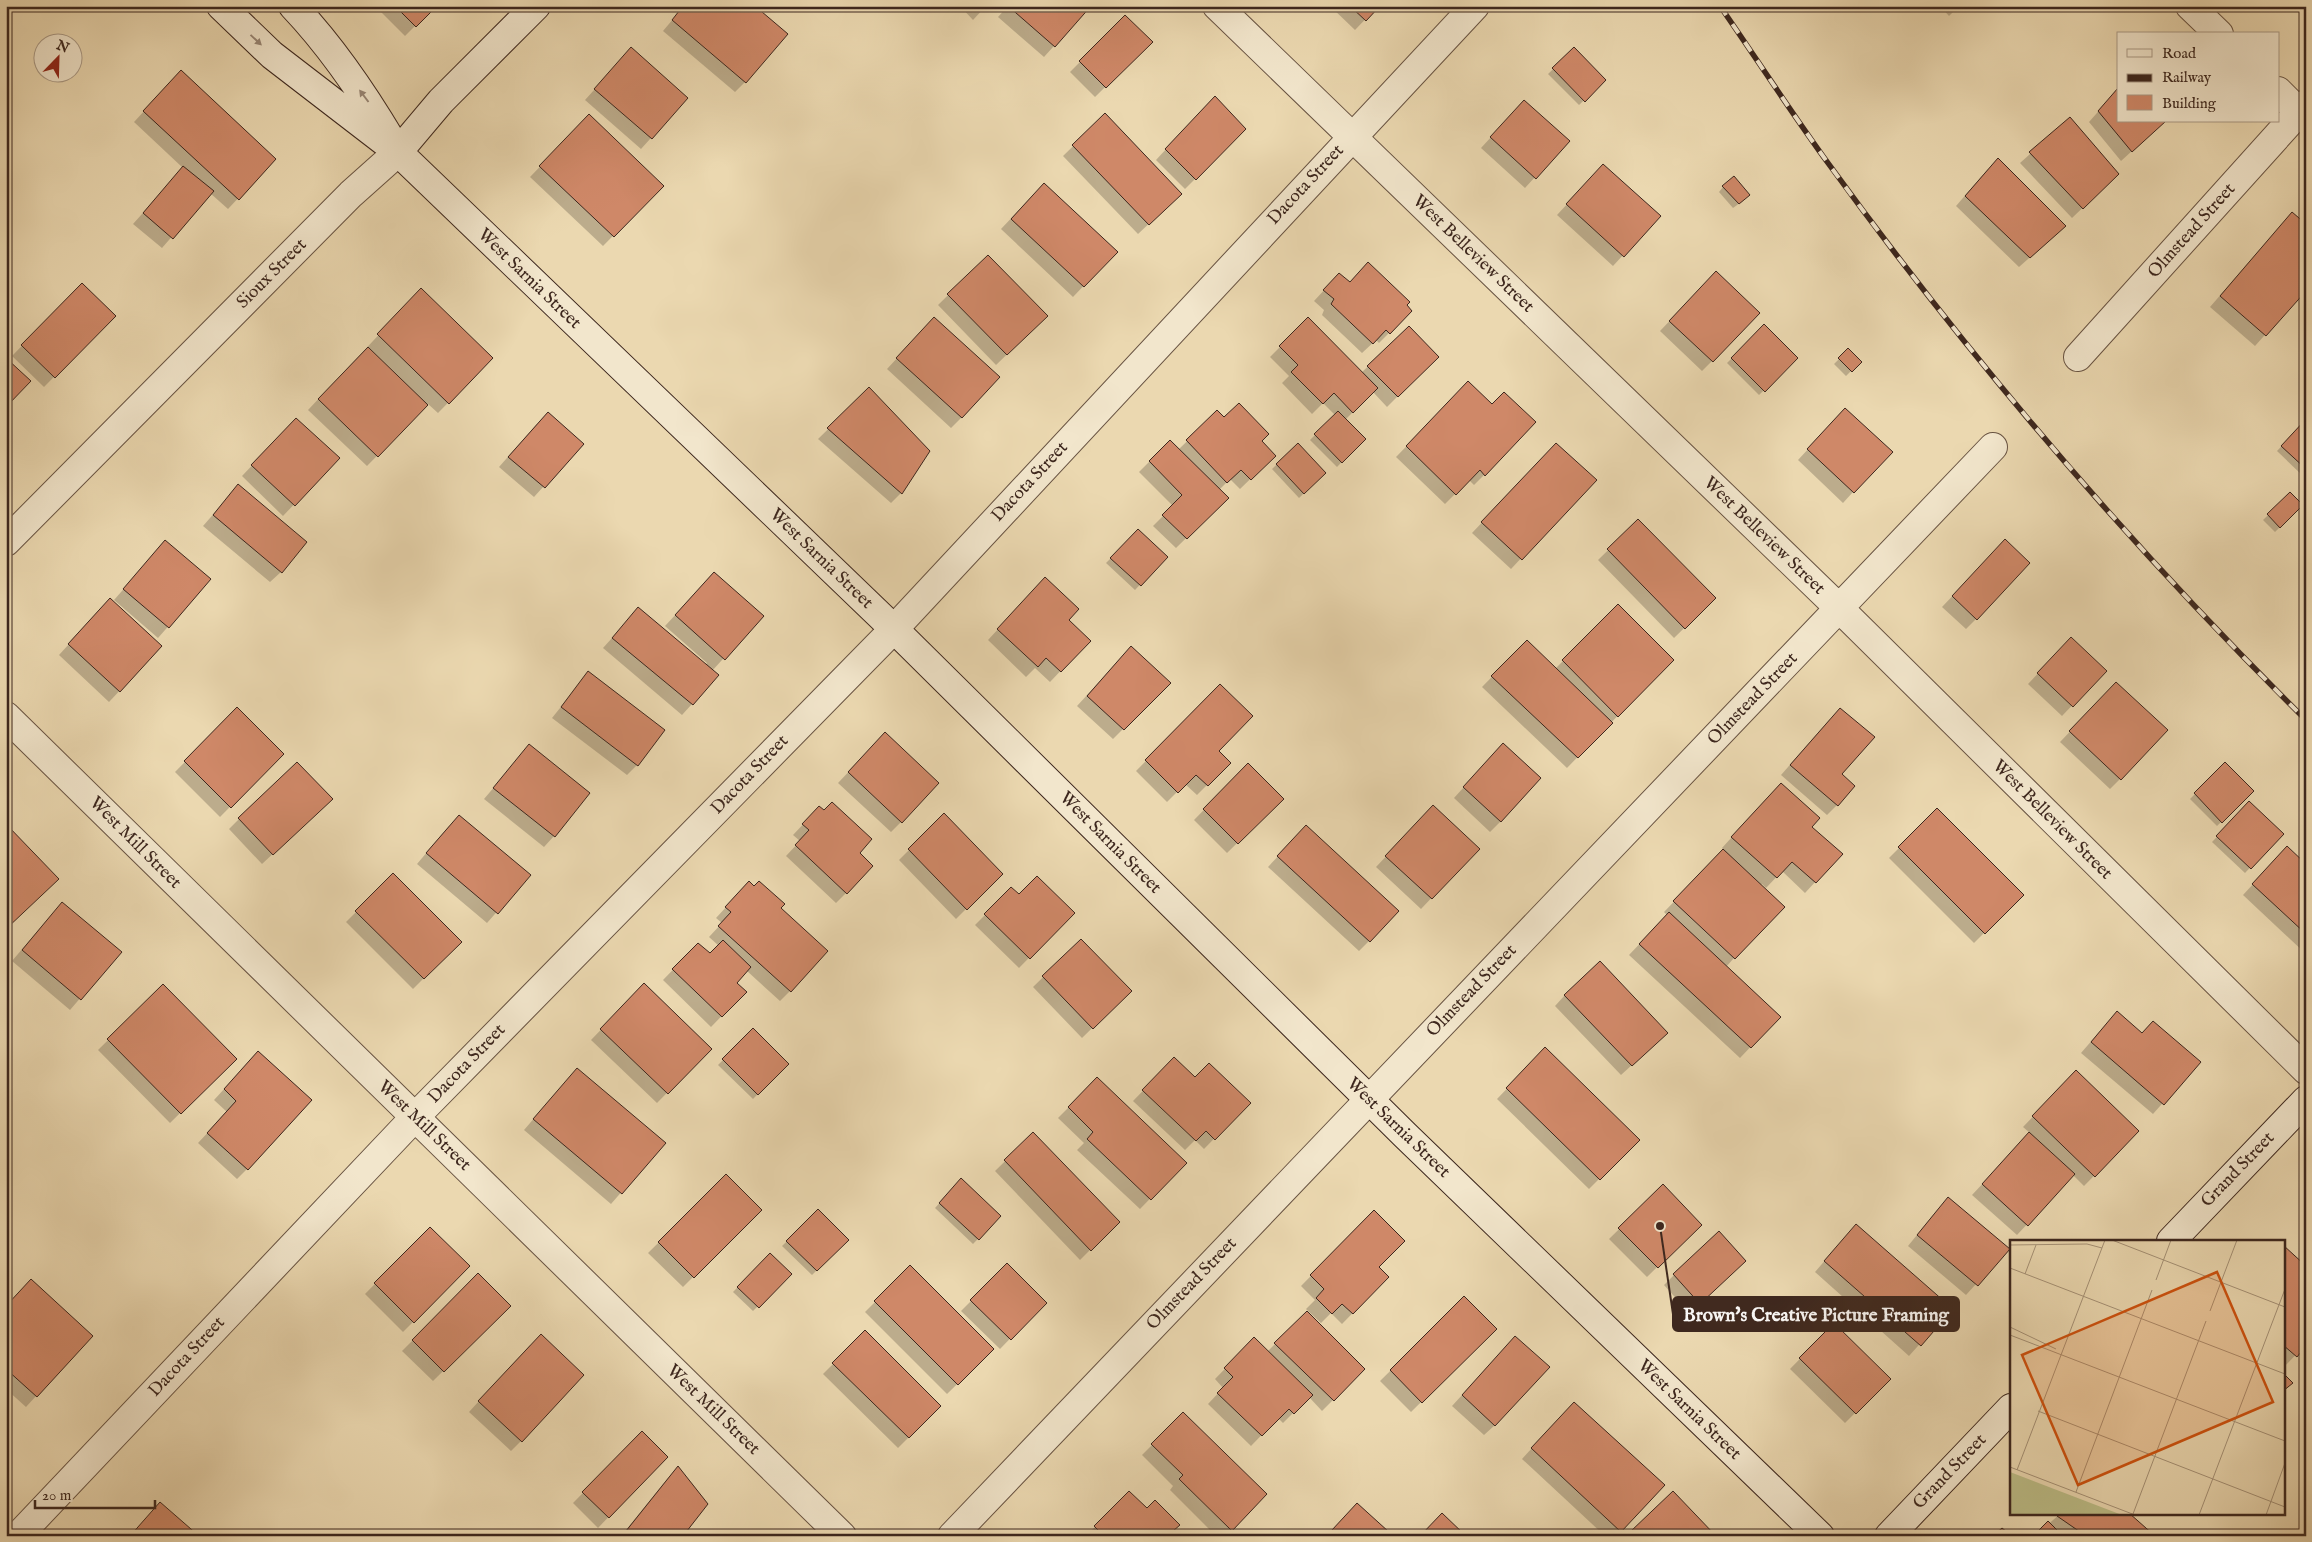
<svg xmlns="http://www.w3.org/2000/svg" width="2312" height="1542" font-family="'IM FELL English',serif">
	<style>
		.shadow { fill: #0003 }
		.building { fill: #cf8868; stroke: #3d271e }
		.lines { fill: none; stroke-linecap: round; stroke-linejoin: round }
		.street-casing { stroke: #685342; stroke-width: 30 }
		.secondary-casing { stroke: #3d271e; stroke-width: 30 }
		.street { stroke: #f2e6cc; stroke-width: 28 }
		.secondary { stroke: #f2e6cc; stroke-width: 28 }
		.rail-casing { stroke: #3d271e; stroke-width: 5.5 }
		.rail { stroke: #f2e6cc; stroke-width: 4; stroke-dasharray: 11; stroke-linecap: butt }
		.oneway { fill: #988675 }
		.labels { text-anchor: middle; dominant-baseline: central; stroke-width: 5; stroke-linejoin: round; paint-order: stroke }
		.street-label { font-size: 18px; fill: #3d271e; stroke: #f2e6cc }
		.inset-road { fill: none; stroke: #a59176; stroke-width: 1 }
		.view { fill: #ce520f; fill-opacity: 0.15; stroke: #ce520f; stroke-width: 2.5 }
		.inset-edge { fill: none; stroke: #3d271e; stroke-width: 2.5 }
		.leader { fill: none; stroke: #3d271e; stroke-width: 2 }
		.callout-dot { fill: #3d271e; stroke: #f2e6cc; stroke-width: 2 }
		.callout { fill: #3d271e; stroke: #3d271e; stroke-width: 2 }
		.callout-label { font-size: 19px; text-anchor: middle; font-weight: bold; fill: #fff }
	</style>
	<rect width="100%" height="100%" fill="#ebd8b0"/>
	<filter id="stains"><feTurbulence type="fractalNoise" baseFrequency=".004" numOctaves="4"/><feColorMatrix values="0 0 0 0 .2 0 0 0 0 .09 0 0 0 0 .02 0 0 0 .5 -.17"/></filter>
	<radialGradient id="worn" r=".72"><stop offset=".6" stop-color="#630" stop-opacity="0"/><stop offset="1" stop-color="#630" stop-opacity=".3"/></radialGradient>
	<!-- shadow -->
	<path class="shadow" d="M375,6h60l-30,30z
		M684,6l61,76 -10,10 -72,-61z
		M960,6h26l-13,14z
		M1008,6h82l-46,51 -46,-40z
		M1330,6h48l-23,24z
		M1940,6h19l-10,10z
		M1125,17l26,25 -56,55 -25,-25z
		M631,49l56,49 -46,51 -56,-49z
		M1574,49l31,31 -26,25 -31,-31z
		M171,82l104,77 -47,50 -18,-16 -48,55 -29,-24 50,-56 -49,-46z
		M2118,89v32h47l-44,40 -32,-39z
		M1204,108l41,21 -60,60 -29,-29z
		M1514,112l54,29 -43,47 -44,-40z
		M1105,115l65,89 -32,30 -75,-78z
		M589,116l73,70 -59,60 -73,-69z
		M2069,119l49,55 -46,44 -52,-55z
		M1988,169l66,67 -35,31 -63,-61z
		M1593,176l66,40 -46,50 -56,-51z
		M1723,187l21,13 -11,8 -14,-16z
		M1034,194l82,58 -43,45 -72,-68z
		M2282,224l24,65 -51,57 -45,-39z
		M988,256l59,60 -51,49 -58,-60z
		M1339,274l11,9 55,22 6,6 -32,32 -3,-3 -14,13 -40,-38 2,-5 -10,-9z
		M1706,283l6,78 -10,10 -42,-40z
		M82,284l32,32 -70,71 -32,-31z
		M421,290l71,68 -54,55 -10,-9 -61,62 -59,-56z
		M1308,319l53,54 48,-45 28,29 -50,50 -14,-15 -28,28 19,19 -27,28 -27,-27 25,-25 -12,-12 -11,11 -30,-31 7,-7 -19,-19z
		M1764,326l33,32 -38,37 -32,-32z
		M924,329l38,88 -11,11 -64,-59z
		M1848,350l12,12 -14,14 -12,-12z
		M869,389l32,104 -10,10 -73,-64z
		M1458,393l26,82 -10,10 -5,-5 -24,24 -49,-47z
		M1217,412l6,7 37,22 14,15 -34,33 -10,-10 -11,11 8,8 -51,50 -23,-22 20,-20 -34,-34 31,-31 8,9z
		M1835,420l18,72 -10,11 -45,-43z
		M2306,420v56l-2,1 -27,-26z
		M537,424l45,20 -48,53 -35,-30z
		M286,430l52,28 -55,58 -41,-40z
		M1298,444l27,29 -26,25 -27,-29z
		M1546,455l49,25 -84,89 -39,-36z
		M238,486l43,86 -11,10 -67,-56z
		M2290,494l12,11 -27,27 -12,-12z
		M1638,521l77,77 -41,40 -76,-78z
		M1138,531l28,26 -31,33 -29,-27z
		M165,542l44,38 -51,58 -44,-38z
		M1995,551l-19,68 -10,10 -24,-22z
		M704,584l58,32 -50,55 -20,33 -10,11 -79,-67 35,-39 67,56 2,-2 -42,-37z
		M1035,589l54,52 -39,41 -15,-14 -9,9 -38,-37z
		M1618,606l54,54 -105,108 -85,-81 45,-46 28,28z
		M100,610l61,37 -52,55 -50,-47z
		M2061,649l44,22 -43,45 -34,-32z
		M1121,658l48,25 -56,56 -36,-33z
		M588,673l49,92 -10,10 -75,-57z
		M1220,686l-3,65 12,12 -32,32 -12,-11 -18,18 -31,-31z
		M2106,694l14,85 -10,10 -50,-47z
		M237,709l45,45 -62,63 -45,-45z
		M1830,719l10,55 -3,31 -10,10 -46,-40z
		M875,744l26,78 -10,10 -53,-49z
		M529,746l25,90 -10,11 -60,-48z
		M1493,755l8,66 -11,11 -36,-34z
		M2225,764l28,27 -36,35 -27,-27z
		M1248,765l34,34 -55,54 -33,-33z
		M1770,795l71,59 -36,39 -23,-22 -16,17 -4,-4 -2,2 -26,72 -8,9 53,50 -39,41 -111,-103 38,-40 -3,-3 60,-62 -2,-2z
		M2249,803l33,31 -37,39 -33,-31z
		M321,809l-59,55 -33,-35 10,-10z
		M1937,810l85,85 -48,48 -85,-85z
		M944,815l57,59 -45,45 -57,-59z
		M1423,817l55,32 -57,60 -45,-42z
		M809,818l49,35 -12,40 -10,10 -50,-47 14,-15 -7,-6z
		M449,826l80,49 -42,48 -70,-59z
		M1296,837l73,104 -10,10 -91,-84z
		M2277,858l29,7v89l-63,-59z
		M393,875l67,67 -47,47 -67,-67z
		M1011,889l8,7 54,17 -54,55 -44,-43z
		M739,893l40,15 11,83 -10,10 -33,-30 -12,12 10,9 -34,35 -48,-47 35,-36 12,11 9,-9 -10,-9 13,-14 -6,-5z
		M52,914l68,38 -50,58 -58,-49z
		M1081,940l49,51 -48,47 -49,-51z
		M644,985l66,64 -53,54 -66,-63z
		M163,986l72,73 -65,64 -72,-73z
		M1565,995l91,48 -35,32 -66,-69z
		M2107,1023l35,11 57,28 -46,52 -72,-61z
		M753,1030l34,34 -34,35 -35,-34z
		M1545,1049l93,91 -49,49 -92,-90z
		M1174,1059l21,20 54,24 -45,46 -9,-9 -10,10 -52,-49z
		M248,1063l-1,106 -10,10 -39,-36 29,-31 -13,-12z
		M2076,1072l62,59 -54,55 -11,-11 -56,60 -45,-40 58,-62 -7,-6z
		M1097,1079l88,84 -45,46 -63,-59 7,-7 -26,-25z
		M567,1080l97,63 -53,61 -87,-74z
		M1033,1134l85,88 -38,38 -85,-89z
		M726,1176l34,34 -77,77 -35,-34z
		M956,1185l44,31 -27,28 -38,-36z
		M1663,1186l37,39 -53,52 -38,-38z
		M1938,1209l70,40 -42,46 -58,-49z
		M818,1211l29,29 -35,35 -30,-29z
		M1374,1212l4,55 10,10 -46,47 -11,-11 -10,10 -13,-12 -1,2 57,56 -42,42 -13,-14 -26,26 -5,-5 -27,28 -43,-42 15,-16 -8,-9 39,-40 13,13 41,-41 -2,-2 9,-9 -14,-14z
		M430,1228l39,38 -66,66 -38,-38z
		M1846,1236l105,73 -42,47 -94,-84z
		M2283,1247l23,97 -21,22 -2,-2z
		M770,1254l20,20 -37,37 -20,-19z
		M1007,1265l38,38 -45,46 -39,-38z
		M910,1267l83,82 -46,45 -82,-82z
		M1734,1271l-45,42 -25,-28 10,-10z
		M478,1275l31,31 -76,75 -31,-30z
		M1464,1298l31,31 -84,83 -31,-31z
		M6,1307l85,29 -65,71 -20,-18z
		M1834,1324l55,55 -44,44 -55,-54z
		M865,1332l75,74 -42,42 -75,-74z
		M530,1345l-9,96 -10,10 -42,-39z
		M1505,1348l-10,77 -11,10 -32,-29z
		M1564,1413l99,72 -47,51h-11l-83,-77z
		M1183,1414l83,80 -41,42h-9l-46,-46 3,-4 -31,-31z
		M642,1433l24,24 -68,71 -25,-25z
		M678,1468l3,68h-60l47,-58z
		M1129,1492l43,39 4,5h-90z
		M1357,1505l27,31h-55l-1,-1z
		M2061,1513l92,23h-118z"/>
	<!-- building -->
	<path class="building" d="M395,6h42l-21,21z
		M683,6h72l33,28 -42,49 -74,-63z
		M1008,6h83l-36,41z
		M1350,6h30l-14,15z
		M1125,15l28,27 -47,46 -27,-27z
		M631,47l57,51 -36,41 -58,-50z
		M1574,47l32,33 -21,22 -33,-34z
		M181,70l95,89 -37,41 -96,-89z
		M2118,88v33h48l-34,31 -34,-41z
		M1215,96l31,33 -50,51 -31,-31z
		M1524,100l46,41 -34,38 -46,-42z
		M1105,113l77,81 -33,31 -77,-80z
		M589,114l75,72 -50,51 -75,-71z
		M2070,117l49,57 -36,35 -54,-57z
		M1998,158l68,68 -36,32 -65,-62z
		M1603,164l58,52 -37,41 -58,-53z
		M183,166l31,25 -41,48 -30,-26z
		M1734,176l16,19 -11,9 -17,-18z
		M1044,183l74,69 -34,35 -73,-68z
		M2292,212l14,12v67l-40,45 -46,-40z
		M988,255l60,61 -41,39 -60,-61z
		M1368,262l42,40 -3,3 5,6 -22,23 -4,-4 -13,14 -42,-40 3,-5 -11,-9 16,-17 11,9z
		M1716,271l44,42 -47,49 -44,-41z
		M82,283l34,33 -61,62 -34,-33z
		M421,288l72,70 -44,46 -72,-70z
		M934,317l66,60 -38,41 -66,-60z
		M1308,317l70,71 -25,25 -19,-20 -11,11 -32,-32 7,-7 -19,-19z
		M1764,324l34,34 -33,34 -34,-34z
		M1409,326l30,31 -41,40 -31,-31z
		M368,347l60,58 -50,52 -60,-58z
		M1848,348l14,14 -10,10 -14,-14z
		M6,358l25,23 -25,26z
		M1468,381l24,23 12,-12 32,30 -51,54 -5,-6 -24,25 -50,-49z
		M869,387l61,64 -28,43 -75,-66z
		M1239,403l30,31 -7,7 14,15 -25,24 -10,-10 -14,13 -41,-43 31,-30 7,7z
		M1845,408l48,44 -39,41 -47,-44z
		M1338,411l28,28 -24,24 -28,-29z
		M548,412l36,32 -39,44 -37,-31z
		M296,418l44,40 -45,48 -44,-41z
		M2306,419v50l-25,-23z
		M1170,440l59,58 -42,41 -25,-24 20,-20 -33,-34z
		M1298,443l28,30 -22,21 -28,-30z
		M1556,443l41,37 -75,80 -41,-38z
		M238,484l69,58 -25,31 -69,-58z
		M2290,492l13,13 -23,23 -13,-14z
		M1638,519l78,79 -31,31 -78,-80z
		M1138,529l30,28 -27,29 -31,-28z
		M2005,539l25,24 -53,57 -25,-24z
		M165,540l46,39 -42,49 -46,-39z
		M714,572l50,44 -39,44 -50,-45z
		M1045,577l34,32 -10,11 22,21 -30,31 -15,-14 -8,9 -41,-38z
		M110,598l52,48 -42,46 -52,-48z
		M1618,604l56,56 -56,57 -56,-57z
		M638,607l81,68 -26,30 -81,-67z
		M2071,637l36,34 -34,36 -36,-34z
		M1527,640l86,83 -35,35 -87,-82z
		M1131,646l40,37 -47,47 -37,-34z
		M588,671l77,59 -27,36 -77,-59z
		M2116,682l52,48 -47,50 -52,-49z
		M1220,684l33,32 -34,35 12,12 -23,23 -12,-11 -18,18 -33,-33z
		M237,707l47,47 -53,54 -47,-47z
		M1840,708l35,29 -33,37 13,12 -17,20 -48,-41z
		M885,732l54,51 -37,40 -54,-51z
		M1503,743l38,35 -40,44 -38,-35z
		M529,744l61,49 -35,44 -62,-49z
		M297,762l36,37 -60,56 -35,-37z
		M2225,762l29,29 -32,32 -28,-30z
		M1248,763l36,36 -46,45 -35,-35z
		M1781,783l39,35 -8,9 31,27 -27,29 -24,-21 -15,16 -46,-41z
		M2249,801l35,33 -33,35 -35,-33z
		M832,802l40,37 -12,14 13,13 -26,28 -52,-49 14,-15 -7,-6 17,-18 5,4z
		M1433,805l47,44 -48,50 -47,-43z
		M1937,808l87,87 -39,39 -87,-87z
		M944,813l59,61 -36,36 -59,-61z
		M459,815l72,60 -33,39 -72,-61z
		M6,824l53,55 -53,50z
		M1306,825l93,86 -29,31 -93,-86z
		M2287,846l19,18v70l-54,-50z
		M1723,849l62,58 -50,52 -62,-58z
		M393,873l69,69 -38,37 -69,-68z
		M1037,876l38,37 -45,46 -46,-45 27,-27 8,7z
		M749,881l5,5 5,-5 26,23 -4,4 47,43 -37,41 -73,-66 13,-14 -6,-5z
		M62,902l60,50 -41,48 -59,-50z
		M1669,912l112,105 -30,31 -112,-104z
		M1081,939l51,52 -39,38 -51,-53z
		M723,940l28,27 -14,16 10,9 -25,25 -50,-48 26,-26 12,10z
		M1600,961l68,72 -36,33 -68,-71z
		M644,983l68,66 -44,45 -68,-65z
		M163,984l74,75 -56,55 -74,-75z
		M2117,1011l25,22 11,-12 48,41 -37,43 -73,-63z
		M753,1028l36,36 -31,31 -36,-36z
		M1545,1047l95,93 -40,40 -94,-92z
		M258,1051l54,49 -64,70 -41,-37 29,-32 -12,-12z
		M1174,1057l21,20 14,-14 42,40 -36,37 -9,-9 -10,10 -54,-51z
		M577,1068l89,75 -44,51 -89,-75z
		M2076,1070l63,61 -44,46 -63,-61z
		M1097,1077l90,86 -36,37 -64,-61 6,-7 -25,-25z
		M1033,1132l87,90 -29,29 -87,-91z
		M2029,1132l46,42 -47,52 -46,-42z
		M726,1174l36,36 -68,68 -36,-36z
		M961,1178l40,38 -22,24 -40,-37z
		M1663,1184l39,41 -44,43 -40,-40z
		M1948,1197l62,52 -32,37 -61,-51z
		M818,1209l31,31 -32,31 -31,-30z
		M1374,1210l31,31 -26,26 10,10 -36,37 -11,-10 -10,10 -16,-16 8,-9 -14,-14z
		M1856,1224l97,85 -32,37 -97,-85z
		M430,1227l40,39 -56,57 -40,-40z
		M1719,1231l27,30 -46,43 -27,-30z
		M2283,1245l23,21v80l-9,11 -14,-12z
		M770,1253l22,21 -33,34 -22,-21z
		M1007,1263l40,40 -36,37 -41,-40z
		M910,1265l84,84 -36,36 -84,-84z
		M478,1273l33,33 -67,66 -32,-32z
		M31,1279l62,57 -56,61 -31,-28v-63z
		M1464,1296l33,33 -75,74 -32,-33z
		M1307,1311l58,58 -31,32 -60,-58z
		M1834,1323l57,56 -35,35 -57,-56z
		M865,1330l76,76 -32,32 -77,-75z
		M541,1334l43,41 -62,67 -44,-41z
		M1515,1336l35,31 -55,59 -33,-31z
		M1254,1337l59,58 -19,19 -5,-5 -27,27 -45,-43 16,-16 -9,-9z
		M2283,1373l10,10 -10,8z
		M1574,1402l91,83 -44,47 -90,-84z
		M1183,1412l84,82 -35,37 -53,-52 4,-4 -32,-31z
		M642,1431l26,26 -59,61 -27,-26z
		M678,1466l30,38 -25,32h-61z
		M1129,1491l18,17 8,-8 25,25 -7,6 5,5h-74l-10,-10z
		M1673,1491l43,45h-83l-3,-4z
		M160,1502l39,34h-69z
		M1357,1503l32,29 -4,4h-46l-7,-6z
		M1442,1513l24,23h-46z
		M2059,1513h70l26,23h-69l-29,-20z
		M2048,1521l15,15h-30z
		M2002,1528l10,8h-19z"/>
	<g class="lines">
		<defs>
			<path id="street" d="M1217,6l623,603 466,461
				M2190,6l29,28
				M2278,91l28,28
				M2078,357l228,-253
				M6,542l345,-348 47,-42
				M6,716l836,820
				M18,1536l397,-419 479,-488 581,-623
				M952,1536l1041,-1089"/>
			<path id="secondary" d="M221,6l51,49 126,97 496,477 511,506 415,401
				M293,6c38,40 70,87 98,134
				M398,152l43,-51 95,-95
				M2171,1241l135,-141
				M1889,1536l122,-128"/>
		</defs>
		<!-- street casing -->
		<use href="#street" class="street-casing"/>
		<!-- secondary casing -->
		<use href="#secondary" class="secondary-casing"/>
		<!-- street -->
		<use href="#street" class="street"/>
		<!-- secondary -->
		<use href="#secondary" class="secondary"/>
		<defs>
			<path id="rail" d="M1720,6c36,52 71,106 108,157 143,197 305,386 478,557"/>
		</defs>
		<!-- rail casing -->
		<use href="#rail" class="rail-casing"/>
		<!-- rail -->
		<use href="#rail" class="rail"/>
	</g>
	<!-- one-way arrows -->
	<defs><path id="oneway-solid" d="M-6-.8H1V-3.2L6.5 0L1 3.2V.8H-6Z" transform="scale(1.25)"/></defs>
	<g class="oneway">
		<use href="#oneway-solid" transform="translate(256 40) rotate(43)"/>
		<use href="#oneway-solid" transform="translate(364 96) rotate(-127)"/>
	</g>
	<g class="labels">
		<!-- street labels -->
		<g class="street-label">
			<text transform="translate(1306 185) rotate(-47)">Dacota Street</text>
			<text transform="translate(2192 231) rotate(-48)">Olmstead Street</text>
			<text transform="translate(1473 254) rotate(44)">West Belleview Street</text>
			<text transform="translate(272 274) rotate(-45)">Sioux Street</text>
			<text transform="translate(529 279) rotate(44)">West Sarnia Street</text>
			<text transform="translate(1030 482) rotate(-47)">Dacota Street</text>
			<text transform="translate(1764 536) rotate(44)">West Belleview Street</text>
			<text transform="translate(821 559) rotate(44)">West Sarnia Street</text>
			<text transform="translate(1753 699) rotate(-46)">Olmstead Street</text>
			<text transform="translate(750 775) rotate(-46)">Dacota Street</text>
			<text transform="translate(2052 820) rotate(45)">West Belleview Street</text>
			<text transform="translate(135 843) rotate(45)">West Mill Street</text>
			<text transform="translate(1110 843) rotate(45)">West Sarnia Street</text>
			<text transform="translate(1472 991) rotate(-46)">Olmstead Street</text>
			<text transform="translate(467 1064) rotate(-46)">Dacota Street</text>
			<text transform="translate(424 1126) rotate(44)">West Mill Street</text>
			<text transform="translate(1398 1128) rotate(44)">West Sarnia Street</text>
			<text transform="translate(2238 1170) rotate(-46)">Grand Street</text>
			<text transform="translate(1192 1284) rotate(-46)">Olmstead Street</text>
			<text transform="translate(187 1357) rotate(-47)">Dacota Street</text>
			<text transform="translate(713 1410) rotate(44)">West Mill Street</text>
			<text transform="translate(1689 1410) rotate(44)">West Sarnia Street</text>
			<text transform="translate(1950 1472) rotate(-46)">Grand Street</text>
		</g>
	</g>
	<!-- overview -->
	<g transform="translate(2010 1240)">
		<rect width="275" height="275" fill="#ebd8b0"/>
		<path d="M0,232l112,43h-112z" fill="#bcbd87"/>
		<path class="inset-road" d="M102,0l173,67M0,5l77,-1 15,4M0,28l275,106M15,34l11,-29M146,40l15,-40M200,71l27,-71M0,87l46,22M0,95l275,106M28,171l247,96M0,227l125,48M7,230l88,-230M66,252l76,-202M123,274l73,-193M189,275l86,-226M256,275l19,-52"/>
		<path class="view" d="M207,32l56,130 -195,83 -56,-130z"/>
		<rect width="275" height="275" class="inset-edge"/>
	</g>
	<!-- callouts -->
	<path class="leader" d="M1660 1226L1673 1314"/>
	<circle class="callout-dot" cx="1660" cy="1226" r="5"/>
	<rect class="callout" x="1673" y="1297" width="286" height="34" rx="5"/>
	<g class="callout-label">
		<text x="1816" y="1321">Brown's Creative Picture Framing</text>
	</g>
	<!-- margin -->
	<rect width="2312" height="1542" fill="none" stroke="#ebd8b0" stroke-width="25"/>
	<rect x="8" y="8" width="2297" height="1527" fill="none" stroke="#3d271e" stroke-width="2.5"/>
	<rect x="12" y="12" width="2287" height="1517" fill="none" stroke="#3d271e"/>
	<!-- legend -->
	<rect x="2117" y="32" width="162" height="90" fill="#f2e6cc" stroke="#aa9a86"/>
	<rect x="2127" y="49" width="25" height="8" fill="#f2e6cc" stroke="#aa9a86"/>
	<text x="2162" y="58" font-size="15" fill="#3d271e">Road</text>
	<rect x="2127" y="74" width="25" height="8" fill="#3d271e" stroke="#aa9a86"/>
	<text x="2162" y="82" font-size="15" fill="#3d271e">Railway</text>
	<rect x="2127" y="95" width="25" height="15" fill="#cf8868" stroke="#aa9a86"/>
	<text x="2162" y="108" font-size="15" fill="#3d271e">Building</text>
	<!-- north arrow -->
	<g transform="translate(58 58) rotate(23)"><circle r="24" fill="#f2e6cc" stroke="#aa9a86"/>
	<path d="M0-4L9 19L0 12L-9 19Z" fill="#8f2418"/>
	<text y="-8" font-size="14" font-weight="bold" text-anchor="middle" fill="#3d271e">N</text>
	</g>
	<!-- scale -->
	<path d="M35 1500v8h120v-8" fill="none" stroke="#3d271e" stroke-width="2.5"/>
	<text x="42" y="1500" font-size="15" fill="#3d271e" stroke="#f2e6cc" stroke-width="4" paint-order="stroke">20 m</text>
	<rect width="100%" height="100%" filter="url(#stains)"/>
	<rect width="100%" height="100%" fill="url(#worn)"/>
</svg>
